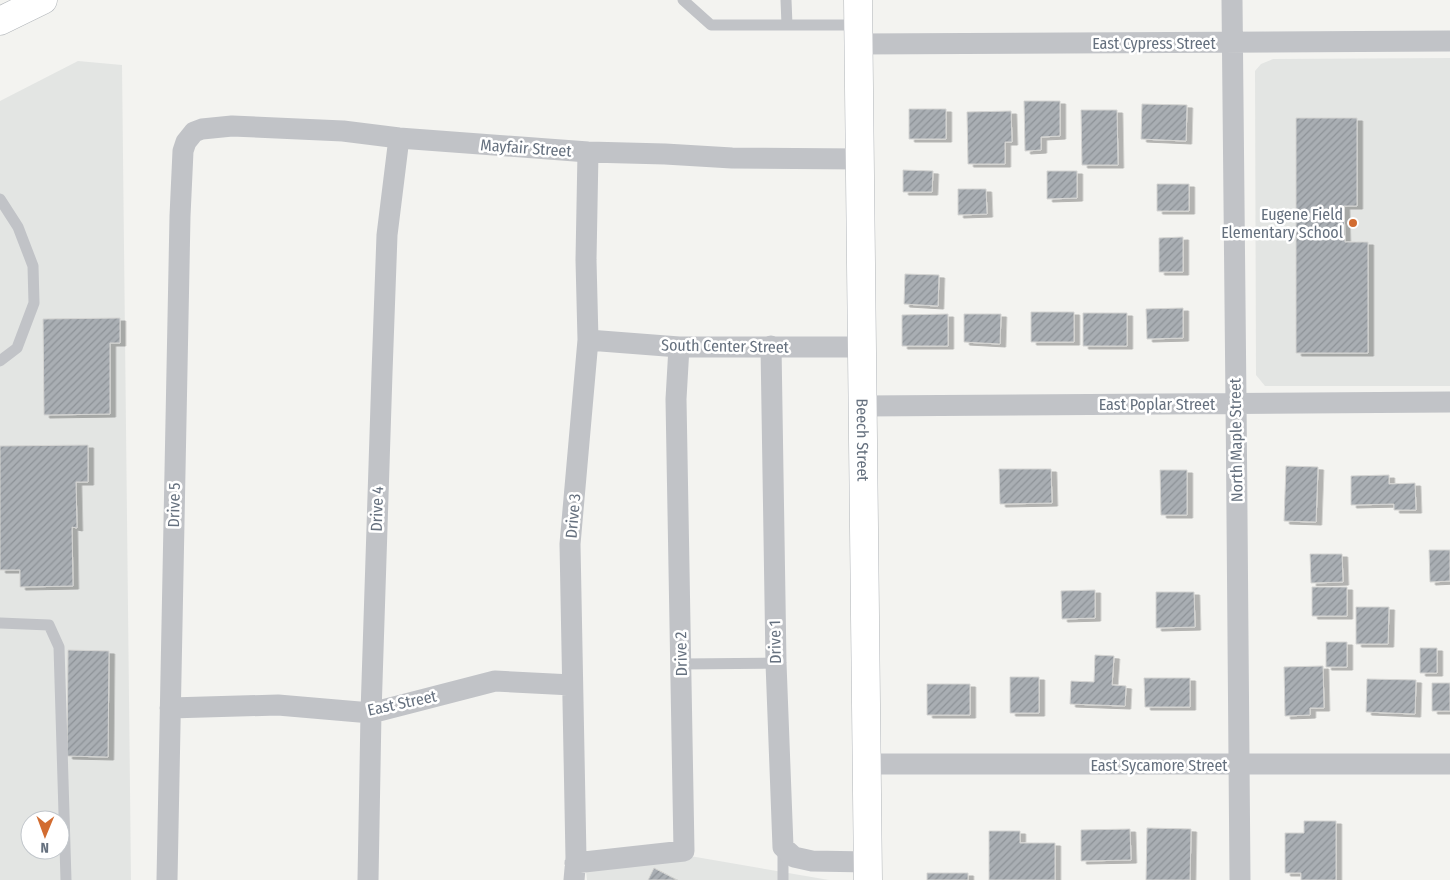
<svg xmlns="http://www.w3.org/2000/svg" width="1450" height="880" font-family="'Fira Sans Condensed',sans-serif">
	<style>
		.built { fill: #e3e5e3; fill-rule: evenodd }
		.building { fill: url(#building-hatch); stroke: #d4d4d2; filter: url(#shadow) }
		.lines { fill: none; stroke-linecap: round; stroke-linejoin: round }
		.secondary-casing { stroke: #b1b5b9; stroke-width: 29 }
		.lane { stroke: #c1c3c7; stroke-width: 11 }
		.street { stroke: #c1c3c7; stroke-width: 21 }
		.secondary { stroke: #fff; stroke-width: 28 }
		.poi-dot { fill: #d26c31; stroke: #fff; stroke-width: 2 }
		.labels { text-anchor: middle; dominant-baseline: central; stroke-width: 5; stroke-linejoin: round; paint-order: stroke }
		.street-label { font-size: 16px; fill: #65707e; stroke: #fff }
		.poi-label { font-size: 16px; fill: #65707e; stroke: #fff; text-anchor: end }
	</style>
	<defs>
		<pattern id="building-hatch" width="6" height="6" patternUnits="userSpaceOnUse" patternTransform="scale(1.25)"><rect width="6" height="6" fill="#a9aeb3"/><path d="M-1 1l2-2M0 6l6-6M5 7l2-2" fill="none" stroke="#8d9297"/></pattern>
		<filter id="shadow"><feDropShadow dx="5.5" dy="3" stdDeviation="0" flood-color="#0004"/></filter>
	</defs>
	<rect width="100%" height="100%" fill="#f3f3f0"/>
	<!-- built -->
	<path class="built" d="M1450,58v328h-185l-9,-11 -1,-304 6,-7 12,-5z
		M78,61l44,4 9,815h-131v-779zM30,820h30v30h-30z
		M690,856l139,24h-242l-1,-9z"/>
	<!-- building -->
	<path class="building" d="M1024,101h36v35l-19,1v13l-16,1z
		M1142,104l45,1 -1,36 -45,-2z
		M909,109h37v30h-37z
		M1081,110h36l1,55h-36z
		M1011,111l1,31h-7v22h-37l-1,-52z
		M1296,118h61v88h-13l1,36h23v111h-72z
		M903,170l30,1 -1,21h-29z
		M1047,171h30v27l-30,1z
		M1157,184h32v27h-32z
		M958,189h28l1,25 -29,1z
		M1183,237v35h-24v-34z
		M905,274l34,1 -1,31 -34,-2z
		M1183,308v30l-36,1 -1,-30z
		M1031,312h43v30h-43z
		M1083,313h44v33h-44z
		M948,314v32h-46v-31z
		M964,314h37l-1,30 -36,-2z
		M120,318v25h-10v71l-66,1 -1,-96z
		M88,445v37h-12l1,46 -5,-1 1,59 -53,1v-17h-20v-124z
		M1286,466l32,1 -2,55 -32,-1z
		M999,469h52l1,34 -52,1z
		M1160,470h27v45h-26z
		M1389,475v9l26,-1 1,27h-22v-6l-43,1v-29z
		M1429,550h21v31l-20,1z
		M1310,554h32l1,28 -32,1z
		M1312,587h35v29h-35z
		M1095,590v28l-33,1 -1,-28z
		M1156,592h38l1,35 -39,1z
		M1356,607h33l-1,37h-32z
		M1326,642h21v25h-21z
		M1420,648h17v25h-17z
		M68,650l41,1 -1,106 -41,-1z
		M1095,655l19,1 -2,29 14,1 -1,20 -55,-2 1,-23 23,1z
		M1323,666l1,42h-14v7l-25,1 -1,-49z
		M1010,677h29v36h-29z
		M1144,678h46v29h-45z
		M1367,679l49,1 -1,34 -49,-2z
		M1432,683h18v28h-18z
		M927,684h43v31h-43z
		M1304,821h32v59h-35v-7h-16v-40h19z
		M1147,828l44,1 -1,51h-44z
		M1130,829l1,31 -50,1v-31z
		M989,831h31v12h35v37h-66z
		M654,868l23,12h-29z
		M927,873h41v7h-41z"/>
	<g class="lines">
		<defs>
			<g id="secondary">
				<path id="s1" d="M858,0l10,880"/>
				<path d="M0,21l43,-21"/>
			</g>
		</defs>
		<!-- secondary casing -->
		<use href="#secondary" class="secondary-casing"/>
		<!-- lane -->
		<path class="lane" d="M683,0l28,25h147
			M786,0l1,25
			M0,199l18,28 15,39 1,37 -17,45 -17,13
			M0,623l49,2 10,22 7,233
			M682,664l94,-1
			M783,880v-33"/>
		<!-- street -->
		<path class="street" d="M1232,0c2,293 7,587 8,880
			M859,44l591,-3
			M588,340l91,7h184
			M771,346l5,317 7,184 11,10 18,4 56,1
			M863,406l587,-4
			M170,708l108,-3 93,8 124,-32 77,4
			M867,764h583
			M575,863l109,-12 -8,-452 3,-52
			M167,880l13,-664 3,-65 3,-9 8,-10 8,-3 30,-3 111,5 56,7 189,14 77,2 67,4 128,1
			M368,880l3,-167 11,-340 5,-138 12,-97
			M574,880l2,-22 -6,-314 18,-204 -2,-80 2,-108"/>
		<!-- secondary -->
		<use href="#secondary" class="secondary"/>
	</g>
	<!-- markers -->
	<circle class="poi-dot" cx="1353" cy="223" r="5"/>
	<g class="labels">
		<!-- street labels -->
		<g class="street-label">
			<text x="1154" y="43">East Cypress Street</text>
			<text transform="translate(526 148) rotate(4)">Mayfair Street</text>
			<text transform="translate(725 346) rotate(1)">South Center Street</text>
			<text x="1157" y="404">East Poplar Street</text>
			<text stroke="none"><textPath href="#s1" startOffset="440">Beech Street</textPath></text>
			<text transform="translate(1236 440) rotate(-91)">North Maple Street</text>
			<text transform="translate(174 505) rotate(-89)">Drive 5</text>
			<text transform="translate(377 509) rotate(-88)">Drive 4</text>
			<text transform="translate(573 516) rotate(-85)">Drive 3</text>
			<text transform="translate(775 642) rotate(-91)">Drive 1</text>
			<text transform="translate(681 654) rotate(-91)">Drive 2</text>
			<text transform="translate(402 703) rotate(-12)">East Street</text>
			<text x="1159" y="765">East Sycamore Street</text>
		</g>
		<!-- poi labels -->
		<g class="poi-label">
			<text x="1343" y="214">Eugene Field<tspan x="1343" dy="18">Elementary School</tspan></text>
		</g>
	</g>
	<!-- north arrow -->
	<g transform="translate(45 835) rotate(181)"><circle r="24" fill="#ffffff" stroke="#c1c6cb"/>
	<path d="M0-4L9 19L0 12L-9 19Z" fill="#d26c31"/>
	<text y="-8" font-size="14" font-weight="bold" text-anchor="middle" fill="#65707e">N</text>
	</g>
</svg>
